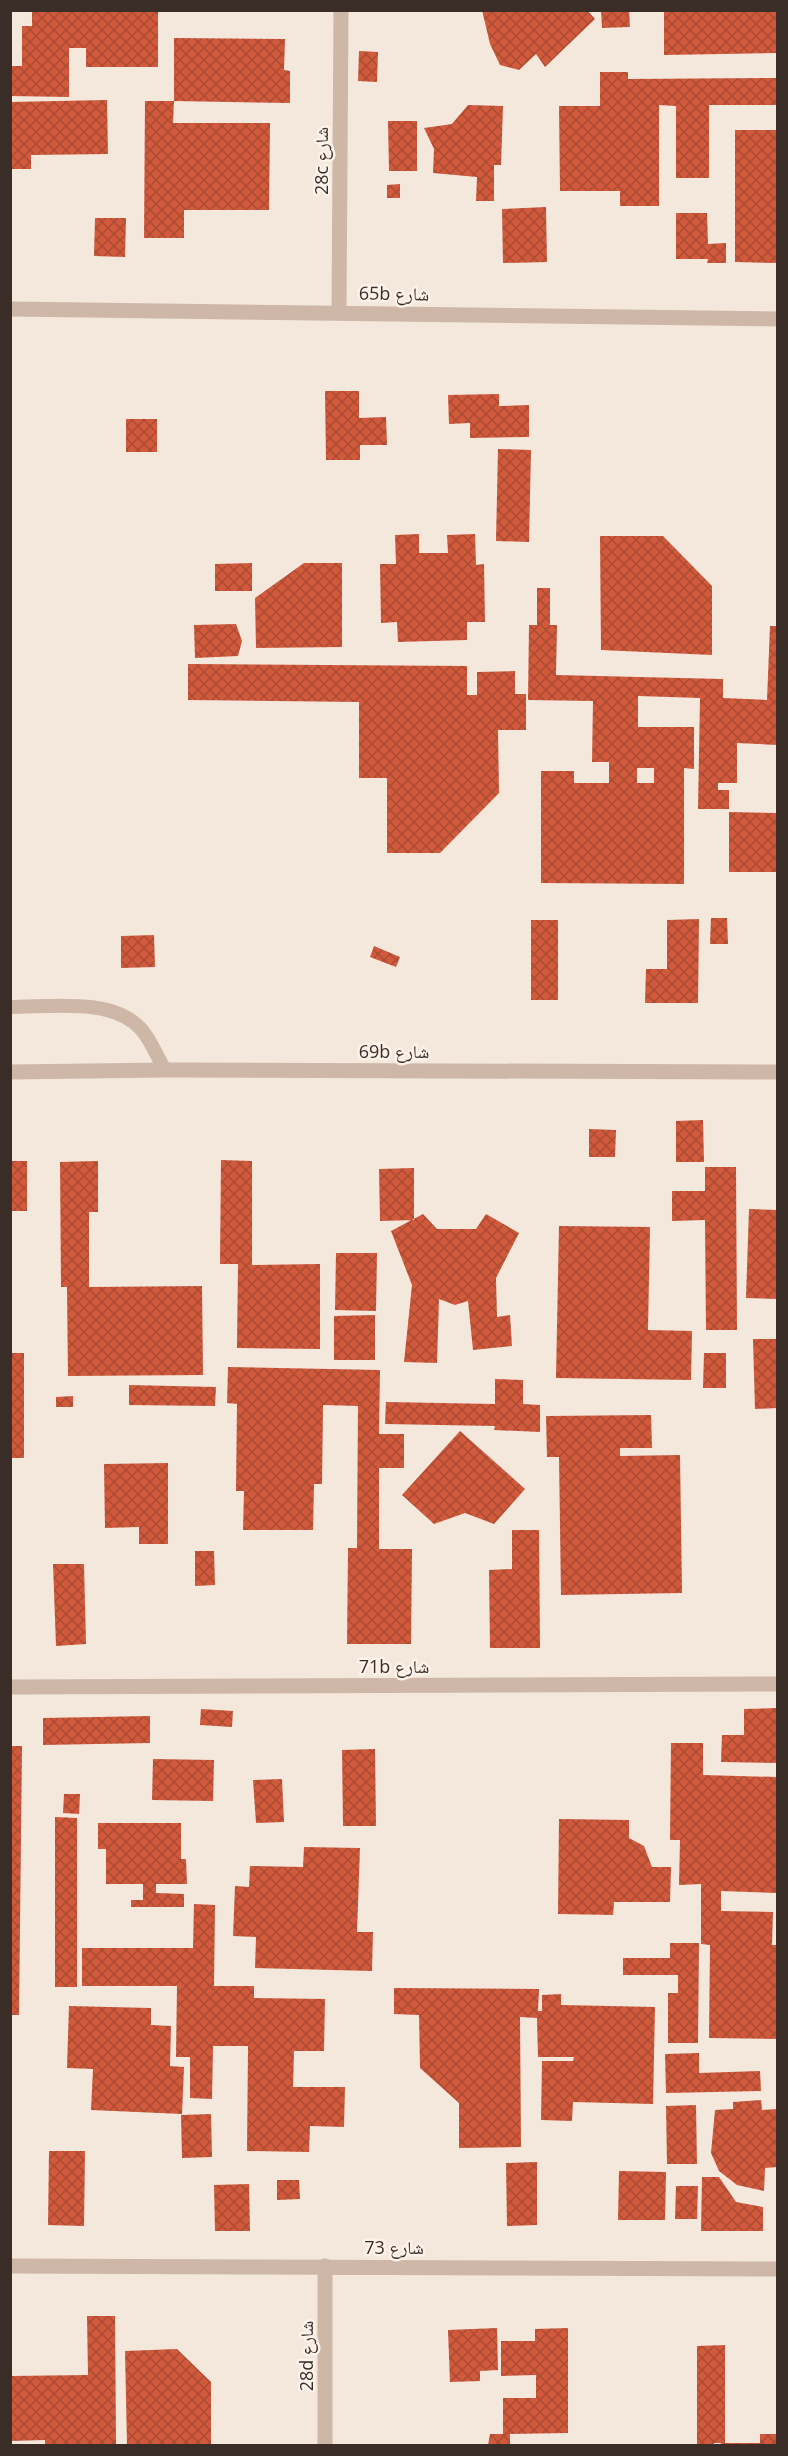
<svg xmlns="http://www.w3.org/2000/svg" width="788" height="2456" font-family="'Open Sans','Noto Naskh Arabic',sans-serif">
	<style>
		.building { fill: url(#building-cross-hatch); fill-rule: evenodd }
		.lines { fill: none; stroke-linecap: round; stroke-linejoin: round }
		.service { stroke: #ceb7a6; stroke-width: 14 }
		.minor { stroke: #ceb7a6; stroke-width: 15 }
		.labels { text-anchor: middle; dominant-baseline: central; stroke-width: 5; stroke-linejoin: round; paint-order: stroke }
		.street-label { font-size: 18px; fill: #3a2d28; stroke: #fbf2e9 }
	</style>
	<defs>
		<pattern id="building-cross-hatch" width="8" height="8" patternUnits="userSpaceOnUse" patternTransform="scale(1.5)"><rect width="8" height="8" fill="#d15a3d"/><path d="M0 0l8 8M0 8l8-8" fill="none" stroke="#ab4b33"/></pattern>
	</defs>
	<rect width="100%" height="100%" fill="#f4e8dc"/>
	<!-- building -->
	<path class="building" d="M32,10h126v57h-72v-19h-17v49l-59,-1v-30h12v-40h10z
		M482,10h105l8,9 -50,48 -9,-13 -17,16 -19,-5 -10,-21z
		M601,10h28l1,17 -28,1z
		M664,10h113v43l-113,2z
		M174,38l111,1 -1,31 6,1v32l-116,-2 -1,22h97l-1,87h-85v28h-40l1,-137h29z
		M359,51l19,1 -1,30 -19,-1z
		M600,72h28v7l149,-1v27h-68v73h-33v-72l-17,-1v101h-39v-15h-60l-1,-85h41z
		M107,100l1,54 -77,1v14h-21v-67z
		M468,105l35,1 -2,59h-7v36h-18l1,-24 -44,-4 1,-24 -10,-21 28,-4z
		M388,121h29v50h-28z
		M735,130h42v133l-42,-1z
		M400,184v14h-13v-13z
		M546,207l1,55 -44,1 -1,-54z
		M676,213h31l1,31 18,-1v20h-19l1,-4h-32z
		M95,218h31l-1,39 -31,-1z
		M325,391h34v27l27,-1 1,28h-27v15h-34z
		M499,394v12l30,-1v32l-59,1v-15l-21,1 -1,-29z
		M126,419h31v33h-31z
		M498,449l33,1 -2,92 -33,-1z
		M419,534v19h29l-1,-18 28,-1 1,31 8,-1 1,58h-18v18l-69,2 -1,-20 -16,1 -1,-59h16l-1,-29z
		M600,536h63l49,50v69l-111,-5z
		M252,563v28h-37v-27z
		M304,563h38v84l-86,1 -1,-50z
		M537,588h13v37h7l-1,50 167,4v19l44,2 3,-74h7v119l-40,-2v40h-19v7h11v19h-31l2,-111 -62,-2v31h56v42l-10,-1v116l-143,-1v-112h33v12h35v-21h-17l1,-61 -65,-1 1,-75h8zM637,768h17v15h-17z
		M236,624l6,17 -4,15 -43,2 -1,-33z
		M188,664l279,2v29h10v-23l38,-1v23h11v36h-28l1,63 -59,60h-53v-75h-28v-76l-171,-2z
		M729,812l48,1v59h-48z
		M711,918h16l1,26h-18z
		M699,919l-1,84h-53l1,-34h21v-49z
		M531,920h27v80h-27z
		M154,935l1,32 -34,1v-32z
		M374,946l26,11 -4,10 -26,-10z
		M703,1120l1,42h-28v-41z
		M589,1129l27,1 -1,27h-26z
		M221,1160l31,1v104l68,-1v85l-83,-1 1,-84h-18z
		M10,1161h17v50h-17z
		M98,1161v51h-9v75l113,-1 1,89 -135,1 -1,-89h-6l-1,-125z
		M705,1167h31l1,163h-31l-1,-110 -33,1v-30h33z
		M414,1168v52l-34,1 -1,-52z
		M749,1209l28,1v89l-31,-1z
		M423,1214l14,15h39l10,-15 33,19 -23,45 1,39 13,-2 2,31 -39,4 -5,-49 -13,4 -16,-6 -2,64 -33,-1 8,-77 -21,-54z
		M559,1226l91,1 -2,103 44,1 -1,49 -135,-2z
		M336,1253h41l-1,58 -41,-1z
		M375,1315v45h-41v-44z
		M753,1339h24v69l-22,1z
		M10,1353h14v105h-14z
		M704,1353h22v35h-23z
		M228,1367l152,3 -1,64h25v34h-25v81h33l-1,95h-64l1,-96h9l1,-142 -35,-1 -1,79h-8l-1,46h-70l1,-39h-8l1,-87 -10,-1z
		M495,1379l28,1v24l17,1v27l-46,-2 1,-4 -110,-2 1,-22 109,2z
		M129,1385l87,2 -1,19 -86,-1z
		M73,1396v11h-17v-10z
		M651,1415l1,33h-32v8l60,-1 2,138 -121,2 -2,-138h-12l-1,-41z
		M460,1431l65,58 -31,35 -29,-11 -31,11 -32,-29z
		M168,1463v81h-29v-17l-34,1 -1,-64z
		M512,1530h27l1,118h-50l-1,-78 23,-1z
		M195,1551h19l1,34 -20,1z
		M53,1564h31l2,80 -30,2z
		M777,1708v55l-56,-1 1,-27h22v-26z
		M201,1709l32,2 -1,16 -32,-2z
		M150,1716v27l-107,2v-27z
		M671,1743h32v32l74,2v116l-56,-2v20l52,1 -1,33h5v94l-68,-1 1,-93 -9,-1v-60l-22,1 1,-45h-10z
		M10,1746h12l-3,269h-9z
		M375,1749l1,77h-33l-1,-76z
		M153,1759l61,1 -1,41 -61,-1z
		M282,1779l2,43 -28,1 -3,-43z
		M64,1794h16l-1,20 -16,-1z
		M55,1817l22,1v169h-22z
		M559,1819l70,1v18l15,8 8,21h19l-1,35h-56l-1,13 -55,-1z
		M98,1823h83v36h5l1,25h-31v9l28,1v13h-53v-7h12v-16h-37v-35h-8z
		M304,1847l56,1 -3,84h16l-1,39 -117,-3 1,-31 -23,-1 2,-50 14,1 1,-21 53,1z
		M194,1904l21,1 -1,81h40v12l71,1 -1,52h-30l-1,36h52l-1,40 -34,-1 -1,26 -62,-1 1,-105h-35l-1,53 -22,-1v-41h-14l1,-71h-95v-38h111z
		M670,1943h29l-1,100h-30v-50h10v-18h-55v-17h47z
		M394,1988l145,1 -1,22h4v-16l19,-1v11l94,2 -2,97 -80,-2 -1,19 -31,-1 1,-59h31l1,-4h-36l-1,-39 -17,-1 1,130 -62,1v-45l-39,-35 -1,-53 -25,-1z
		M69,2006l82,2v17l20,1 -1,40 14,1 -2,47 -91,-4 2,-41 -26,-1z
		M699,2053v20l61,-2 1,20 -95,2 -1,-39z
		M761,2100l1,10 15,-1v58l-12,1 -1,23 -27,-6 -18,-14 -8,-18 4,-43 18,-1v-7z
		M696,2105l1,59h-30l-1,-58z
		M211,2114l1,43 -30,1 -1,-43z
		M49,2151h36l-1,75 -36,-1z
		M537,2162v63l-30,1 -1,-63z
		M619,2171l47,1 -1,48h-47z
		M702,2177h17l17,25 27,5v24h-62z
		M277,2180h22l1,19 -23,1z
		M249,2184l1,47h-35l-1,-46z
		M676,2186h22l-1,33h-22z
		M87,2316h28l1,129h-71v-5l-35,1v-65l78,-1z
		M497,2328l1,42 -18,1v10l-30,1 -2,-52z
		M568,2328v105l-58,1v11h-22l2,-11h13v-36h33v-23l-35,1v-35h34v-12z
		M725,2345v98h35v-9h17v11h-56v-2h-7v2h-17v-99z
		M177,2349l34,33v63h-84l-2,-94z"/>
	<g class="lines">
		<!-- service -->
		<path class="service" d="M10,1007c40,0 102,-10 131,22 10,11 16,28 24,41"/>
		<!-- minor -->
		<path class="minor" d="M10,309l768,10
			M339,312l2,-302
			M10,1072l155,-2 613,2
			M10,1687l768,-3
			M10,2266l768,3
			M325,2446v-180"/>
	</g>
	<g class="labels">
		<!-- street labels -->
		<g class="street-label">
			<text transform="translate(321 161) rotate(-90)">28c شارع</text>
			<text transform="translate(394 293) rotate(1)">65b شارع</text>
			<text x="394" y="1051">69b شارع</text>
			<text x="394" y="1666">71b شارع</text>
			<text x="394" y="2247">شارع 73</text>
			<text transform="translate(306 2356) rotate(-90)">28d شارع</text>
		</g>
	</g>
	<!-- border -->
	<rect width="788" height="2456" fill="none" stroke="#3a2d28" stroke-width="24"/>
</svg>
